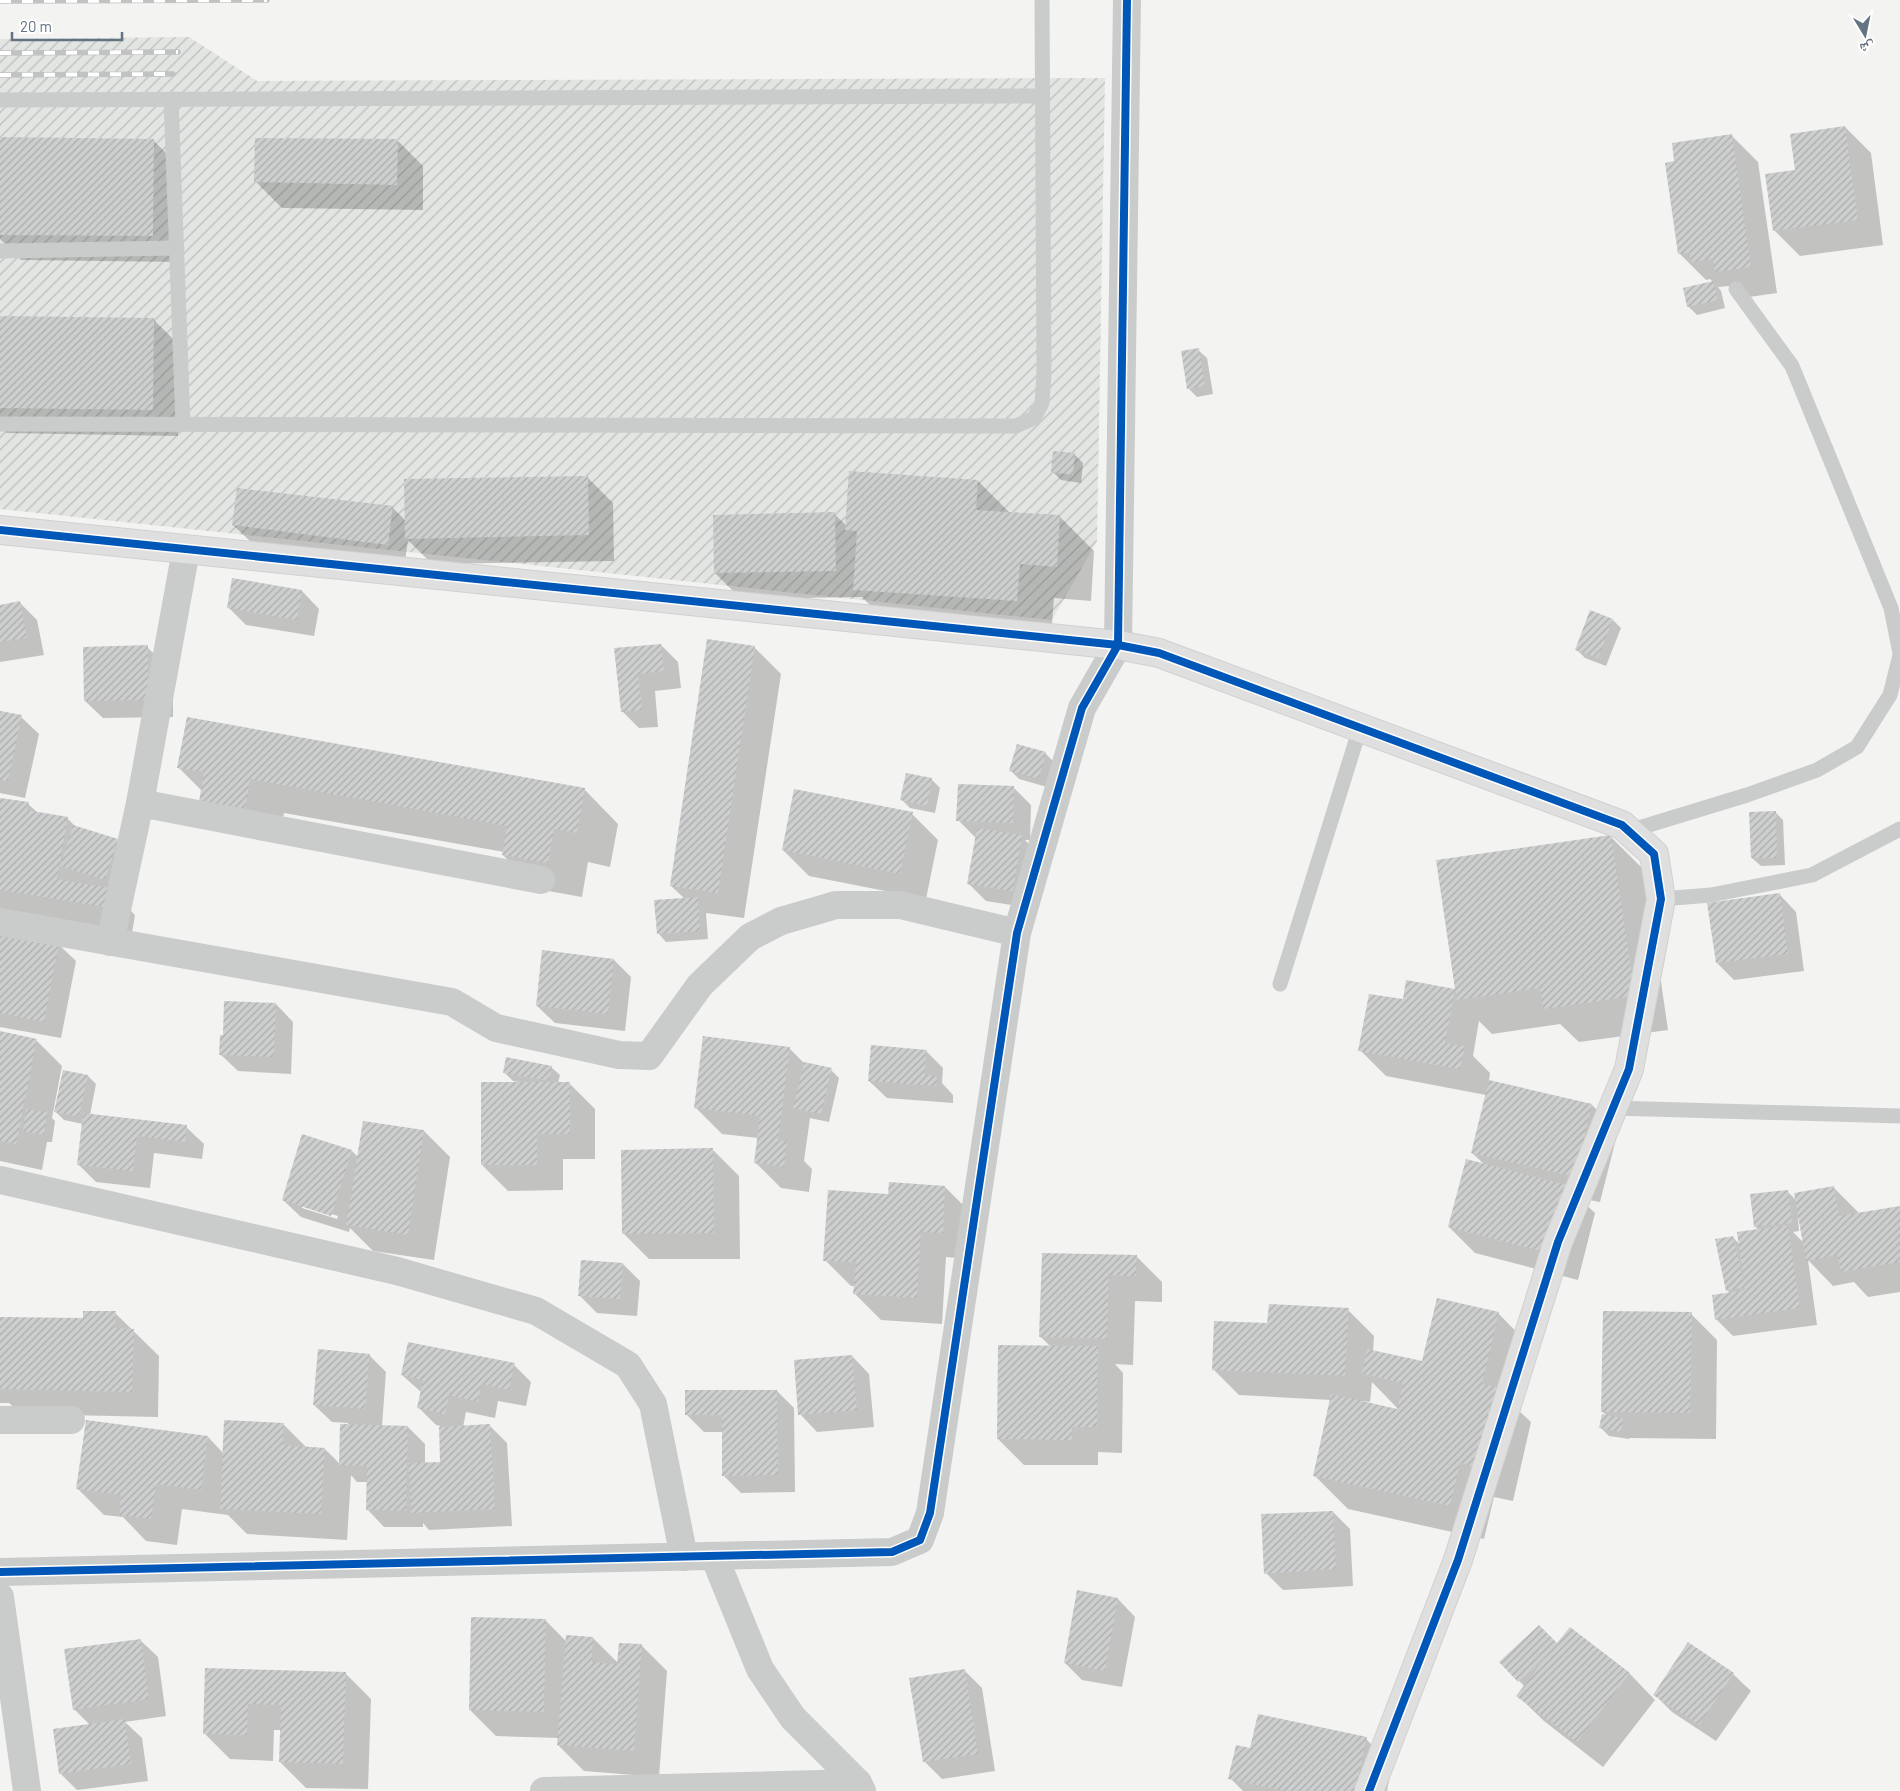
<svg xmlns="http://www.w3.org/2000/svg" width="1900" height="1791" viewBox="0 0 1900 1791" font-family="Barlow,'Noto Naskh Arabic',sans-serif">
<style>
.industrial{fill:url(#industrial-furrows)}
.shadow{fill:#0003;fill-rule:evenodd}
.building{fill:url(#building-hatch)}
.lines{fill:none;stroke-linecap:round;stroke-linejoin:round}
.secondary-casing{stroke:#d0d1d0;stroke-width:30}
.lane{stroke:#cacccc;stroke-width:15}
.street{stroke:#cacccc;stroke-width:28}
.secondary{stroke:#dfdfe0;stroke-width:28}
.rail-casing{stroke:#c1c2c2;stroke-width:5.5}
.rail{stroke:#fff;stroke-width:4;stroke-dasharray:11;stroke-linecap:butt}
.cycleway-casing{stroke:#fff;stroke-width:11}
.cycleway{stroke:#0057b8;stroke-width:8}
</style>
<defs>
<pattern id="industrial-furrows" width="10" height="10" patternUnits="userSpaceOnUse" patternTransform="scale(1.25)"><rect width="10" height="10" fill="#e3e5e3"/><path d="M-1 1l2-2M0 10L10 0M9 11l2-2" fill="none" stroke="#bcbebd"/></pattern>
<pattern id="building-hatch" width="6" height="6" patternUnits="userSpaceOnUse" patternTransform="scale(1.25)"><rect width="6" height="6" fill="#cdcece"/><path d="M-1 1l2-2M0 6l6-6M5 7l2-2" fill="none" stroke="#aaacad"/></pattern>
</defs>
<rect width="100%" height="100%" fill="#f3f3f1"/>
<!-- industrial -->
<polygon class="industrial" points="189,37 257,81 1105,78 1097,541 1052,620 0,509 0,39"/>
<!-- shadow -->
<g class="shadow">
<polygon points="1845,127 1871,153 1883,245 1800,256 1774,230 1796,171"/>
<polygon points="1732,136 1758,162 1777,293 1742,298 1730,286 1718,287 1721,291 1725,308 1697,315 1688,306 1713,282 1710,279 1706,280 1680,254"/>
<polygon points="0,138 153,140 179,166 179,262 21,260 0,239"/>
<polygon points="397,140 423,166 423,210 282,208 256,182"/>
<polygon points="0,317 153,319 179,345 178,436 7,433 0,427"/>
<polygon points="1198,350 1207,358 1213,394 1197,397 1189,389 1182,352"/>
<polygon points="1074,454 1083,463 1081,483 1061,480 1053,472"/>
<polygon points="587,477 613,503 614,561 432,564 408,540 405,561 251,542 233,525 393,508 406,521"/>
<polygon points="978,481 1010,513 1060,517 1094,551 1091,601 1054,598 1051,635 888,624 862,597 741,599 715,573 834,514 847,526"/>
<polygon points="302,591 319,609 314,636 246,625 228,607"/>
<polygon points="20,603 37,620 44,655 0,662 0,606"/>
<polygon points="1613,620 1621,628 1606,666 1585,658 1576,649"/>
<polygon points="661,645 678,662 681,688 655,691 658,727 639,728 622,711 616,649"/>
<polygon points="147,647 164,664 173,694 173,717 103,718 85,701"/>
<polygon points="755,648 781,674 744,918 706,913 708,939 666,942 658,933 685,899 671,886"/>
<polygon points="0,712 21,717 39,734 25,798 0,793"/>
<polygon points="1045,753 1054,762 1047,787 1019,779 1011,771"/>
<polygon points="178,767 584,789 618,824 610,867 588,862 582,897 537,889 503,855 504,852 284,813 279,843 234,835 200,801 202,791"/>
<polygon points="907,774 932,780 940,788 935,813 910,808 901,799"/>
<polygon points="1014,788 1031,805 1030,840 1025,840 1039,854 1030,908 986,901 968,883 976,838 958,820"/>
<polygon points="0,799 28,804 38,813 67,818 76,827 117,840 135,857 115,895 135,915 132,933 0,911"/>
<polygon points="1775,812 1783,820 1785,865 1761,866 1752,858"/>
<polygon points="912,814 938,840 926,899 809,876 783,850"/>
<polygon points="1611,837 1645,871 1668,1030 1579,1042 1560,1024 1492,1034 1479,1021 1473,1056 1490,1073 1489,1081 1592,1105 1618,1131 1600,1202 1579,1198 1595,1213 1578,1280 1475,1253 1449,1227 1485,1165 1472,1153 1486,1095 1386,1076 1360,1050 1404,1001 1407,982 1456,990"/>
<polygon points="1779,894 1796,912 1804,971 1734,980 1717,963"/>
<polygon points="0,933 58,944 76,961 61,1038 0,1027"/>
<polygon points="614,960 631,977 625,1031 555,1023 537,1006"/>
<polygon points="276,1004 293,1022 291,1074 238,1071 220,1054 224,1036"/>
<polygon points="0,1032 36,1040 62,1066 52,1118 55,1121 52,1142 47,1142 42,1170 0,1161"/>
<polygon points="789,1048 805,1064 831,1070 839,1078 829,1122 810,1118 804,1161 812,1169 809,1192 781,1188 755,1162 758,1138 722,1134 696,1108"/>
<polygon points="926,1051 943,1068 942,1083 953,1095 953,1103 887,1098 869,1081"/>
<polygon points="551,1067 560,1075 558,1083 569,1083 595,1109 595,1159 563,1159 563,1190 508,1191 482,1165 519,1082 513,1081 504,1072"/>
<polygon points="88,1076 96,1084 90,1115 186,1127 204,1144 202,1159 154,1153 150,1188 96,1182 78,1164 83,1124 64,1120 56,1112"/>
<path d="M364,1122l60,9 26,26 -16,103 -61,-9 -23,-23 -1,4 -48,-15 -18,-17 69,-49 6,6zM302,1205l36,11 -1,3 -35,-11z"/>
<polygon points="713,1150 739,1176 740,1259 649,1259 623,1233"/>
<polygon points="945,1187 971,1213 968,1259 946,1257 942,1324 881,1320 855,1294 855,1286 851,1286 825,1260 889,1195"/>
<path d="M1833,1187l27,27 40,-7v85l-32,5 -14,-15 -21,4 -25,-26 9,65 -84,11 -17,-17 14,-26 -3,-3 6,-53 6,7 20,-13 -4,-5 32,-35 10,10zM1798,1218h2l4,25 -11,-11 6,-1z"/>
<polygon points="1043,1254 1136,1256 1162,1282 1162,1302 1135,1301 1133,1365 1115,1364 1123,1373 1122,1453 1098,1452 1098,1465 1024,1465 998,1439 1050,1346 1041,1337"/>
<polygon points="623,1264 640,1281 637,1316 597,1313 579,1295"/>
<path d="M1348,1310l26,26 -1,15 50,11 75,-49 34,35 -14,62 13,12 -18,79 -19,-4 -10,42 -136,-30 -34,-34 17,-75 -92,-5 -26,-26 56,-44zM1372,1382l28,29 -37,-8v-2l7,1z"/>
<polygon points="115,1313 159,1356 158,1417 21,1414 9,1403 0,1403 0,1317 84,1320"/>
<polygon points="1691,1314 1717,1340 1716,1439 1629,1438 1629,1439 1609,1436 1600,1427 1607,1416 1603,1412"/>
<polygon points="369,1355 386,1372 382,1426 408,1427 425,1444 425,1464 442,1463 440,1426 436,1425 419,1408 422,1393 402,1375 514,1365 531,1382 526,1406 498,1401 495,1418 466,1412 463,1427 490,1426 507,1443 512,1526 429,1530 423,1523 423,1527 384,1527 367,1509 368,1482 357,1482 351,1475 347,1540 247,1534 228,1515 182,1509 177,1545 146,1541 123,1517 104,1515 78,1489 208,1437 224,1454 283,1424 307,1448 325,1449 340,1464 348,1423 332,1422 314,1405"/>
<polygon points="852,1356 869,1374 874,1427 817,1432 800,1414"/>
<polygon points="777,1391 794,1408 795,1492 741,1493 723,1475 723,1432 704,1432 686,1414"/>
<polygon points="1333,1512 1350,1529 1353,1586 1283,1590 1266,1573"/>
<polygon points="1078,1592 1118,1599 1135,1617 1122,1687 1082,1680 1065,1663"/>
<polygon points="546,1621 566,1641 593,1638 618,1663 641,1645 667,1671 659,1777 584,1771 558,1745 559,1738 496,1736 470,1710"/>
<polygon points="1570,1628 1630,1674 1655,1700 1603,1767 1544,1721 1518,1696 1525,1687 1501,1662 1557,1645"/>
<polygon points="140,1640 158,1657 166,1716 125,1722 142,1738 148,1781 77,1790 60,1773 90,1725 74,1709"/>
<polygon points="206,1670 345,1673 371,1699 368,1789 306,1788 280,1762 281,1730 274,1730 273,1761 230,1759 204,1733"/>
<polygon points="965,1671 982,1688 995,1771 942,1779 925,1762"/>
<polygon points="1733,1674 1751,1691 1716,1741 1672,1712 1655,1695"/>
<polygon points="1366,1739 1392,1765 1387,1791 1243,1791 1230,1778 1251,1750"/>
</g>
<!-- building -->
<g class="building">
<polygon points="1845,126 1858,220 1773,231 1765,174 1795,170 1790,134"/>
<polygon points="1732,134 1751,267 1715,272 1713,259 1691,262 1690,253 1678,254 1665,163 1674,161 1672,143"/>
<polygon points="0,137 154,139 153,236 0,235"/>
<polygon points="255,138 398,139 397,185 254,182"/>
<polygon points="1713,281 1718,300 1687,307 1683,288"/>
<polygon points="0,316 154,318 153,410 0,408"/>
<polygon points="1199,348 1205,386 1187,389 1181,351"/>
<polygon points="1053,451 1075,453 1073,475 1051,472"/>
<polygon points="849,471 978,480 976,510 1060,515 1057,567 1020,564 1017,601 853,590 857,531 845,530"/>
<polygon points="588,476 589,535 405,539 404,479"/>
<polygon points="237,488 393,506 388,545 232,525"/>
<polygon points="835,512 836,571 714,573 713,515"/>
<polygon points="232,578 302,590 297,620 227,608"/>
<polygon points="20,601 27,638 0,642 0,605"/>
<polygon points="1590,610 1613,619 1598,658 1575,650"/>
<polygon points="707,639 755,646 718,893 670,886"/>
<polygon points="661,644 664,671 638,674 642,710 621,712 614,648"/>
<polygon points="148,645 148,675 156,675 156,700 84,701 83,647"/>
<polygon points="0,711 22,715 8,781 0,780"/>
<polygon points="187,717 585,788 577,833 554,829 548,863 502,855 507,826 250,779 245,810 199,802 204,772 177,768"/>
<polygon points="1017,744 1046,752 1039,779 1009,771"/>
<polygon points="906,773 932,778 927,806 900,800"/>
<polygon points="958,784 1014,786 1013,823 956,821"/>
<polygon points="794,789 913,812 900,874 782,850"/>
<polygon points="0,798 29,802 27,810 68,817 57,879 110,888 106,907 0,890"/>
<polygon points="1776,811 1777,858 1751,858 1749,812"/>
<polygon points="73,825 118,839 105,880 60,866"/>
<polygon points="977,828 1022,835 1013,891 967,884"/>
<polygon points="1611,835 1635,996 1543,1009 1540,988 1457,1000 1455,989 1445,1043 1465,1046 1460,1069 1358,1051 1369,994 1403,999 1406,980 1455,989 1436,860"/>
<polygon points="1780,893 1788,954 1716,963 1707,903"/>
<polygon points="698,897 700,931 657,934 654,900"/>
<polygon points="0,932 59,942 44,1022 0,1013"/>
<polygon points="542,950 614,959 608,1014 536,1006"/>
<polygon points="224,1001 276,1003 274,1057 219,1055 220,1035 223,1035"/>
<polygon points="0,1031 37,1039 16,1144 0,1141"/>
<polygon points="703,1036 790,1047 778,1141 787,1141 784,1167 754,1163 760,1116 694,1108"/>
<polygon points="871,1045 927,1050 924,1075 937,1076 936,1086 868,1081"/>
<polygon points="506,1057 552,1066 549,1081 503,1073"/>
<polygon points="804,1062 832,1068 821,1114 793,1108"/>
<polygon points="63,1070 88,1075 79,1117 54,1112"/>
<polygon points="1489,1080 1592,1104 1575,1177 1471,1153"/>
<polygon points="481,1082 570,1082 570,1134 537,1134 537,1165 481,1165"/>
<polygon points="26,1109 47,1112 44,1135 23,1131"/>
<polygon points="83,1113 187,1125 185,1142 137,1136 133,1171 77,1165"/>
<polygon points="363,1121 424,1130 408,1235 346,1225"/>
<polygon points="302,1134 352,1150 331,1216 282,1200"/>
<polygon points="713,1148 714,1233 622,1234 621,1150"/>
<polygon points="1466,1159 1570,1186 1552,1254 1448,1227"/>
<polygon points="889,1182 945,1186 943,1233 921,1232 917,1298 853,1294 856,1262 823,1261 828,1190 888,1194"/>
<polygon points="1834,1186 1839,1216 1900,1206 1900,1262 1841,1272 1838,1255 1806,1261 1794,1193"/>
<polygon points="1788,1190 1792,1223 1754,1227 1750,1194"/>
<polygon points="1788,1225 1800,1308 1715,1320 1712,1295 1745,1290 1744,1287 1726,1291 1715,1239 1733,1236 1744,1283 1737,1232"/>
<polygon points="1042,1253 1137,1255 1136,1276 1109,1275 1107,1339 1039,1337"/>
<polygon points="581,1260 623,1263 620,1299 578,1296"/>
<polygon points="1437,1298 1499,1312 1482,1384 1497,1387 1479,1468 1460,1463 1450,1506 1313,1476 1331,1394 1397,1409 1403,1383 1362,1374 1367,1349 1422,1361"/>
<polygon points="1269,1304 1349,1308 1345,1376 1212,1370 1214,1321 1267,1323"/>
<polygon points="83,1311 116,1311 115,1328 134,1329 132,1392 0,1389 0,1317 83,1318"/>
<polygon points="1603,1311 1692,1312 1690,1413 1601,1412"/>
<polygon points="408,1342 515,1363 509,1390 481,1384 478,1402 449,1395 445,1414 417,1408 423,1380 401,1375"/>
<polygon points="998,1345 1098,1346 1097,1427 1072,1427 1072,1440 997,1439"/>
<polygon points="318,1349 370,1354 365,1409 313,1405"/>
<polygon points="852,1355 857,1410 798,1415 794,1360"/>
<polygon points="685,1390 777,1390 778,1475 722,1476 722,1415 685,1415"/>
<polygon points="1602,1414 1623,1418 1621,1432 1599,1428"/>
<polygon points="86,1420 208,1436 201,1490 156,1484 151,1519 119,1515 121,1495 76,1489"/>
<polygon points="224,1420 284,1423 283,1445 325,1448 321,1514 220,1509"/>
<polygon points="340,1424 408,1426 406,1511 366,1510 367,1466 339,1465"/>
<polygon points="490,1424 495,1509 411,1513 408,1463 440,1462 439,1427"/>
<polygon points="1333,1511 1336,1569 1264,1574 1261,1514"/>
<polygon points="1077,1590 1118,1598 1105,1671 1064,1663"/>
<polygon points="471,1617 546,1619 544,1712 469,1710"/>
<polygon points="1539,1625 1557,1643 1570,1627 1630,1673 1577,1742 1516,1696 1547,1656 1518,1682 1499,1662"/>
<polygon points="566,1635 593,1637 592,1662 617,1664 619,1643 642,1644 634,1751 557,1745"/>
<polygon points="141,1639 149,1699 73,1710 64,1649"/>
<polygon points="1688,1642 1734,1673 1699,1725 1653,1695"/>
<polygon points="205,1668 346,1672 343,1764 279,1762 281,1705 248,1704 247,1735 203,1734"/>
<polygon points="965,1669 978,1754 923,1762 909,1678"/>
<polygon points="1258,1714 1367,1737 1355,1791 1285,1791 1228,1779 1236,1745 1250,1748"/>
<polygon points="125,1719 131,1764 59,1774 53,1729"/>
</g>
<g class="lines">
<!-- secondary casing -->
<g class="secondary-casing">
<polyline id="secondary" points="0,530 1118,645 1159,653 1622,825 1654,854 1661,899 1629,1069 1558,1242 1458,1560 1369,1791"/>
</g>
<!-- lane -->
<g class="lane">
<polyline points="171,99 183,424"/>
<polyline points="0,100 1042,96"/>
<polyline points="0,251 177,248"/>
<polyline points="1736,289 1792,366 1891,608 1900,653"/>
<polyline points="0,424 1016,426 1034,418 1042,403 1044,374 1042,0"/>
<polyline points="1629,831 1747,795 1817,770 1857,747 1890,695 1900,655"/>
<polyline points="1661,899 1711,895 1812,875 1900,829"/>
<polyline points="1280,984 1360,728"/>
<polyline points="1613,1108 1900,1116"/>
</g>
<!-- street -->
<g class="street">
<polyline points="140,803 541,880"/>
<polyline points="0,922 452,1002 496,1028 619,1055 649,1056 700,985 750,937 781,921 836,905 900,905 1017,933"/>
<polyline points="110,942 140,803 186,550"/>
<polyline points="0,1180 397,1271 536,1311 628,1365 653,1404 684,1557"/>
<polyline points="0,1420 71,1420"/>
<polyline points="714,1556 760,1669 793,1718 858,1783 862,1791"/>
<polyline points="0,1572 892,1552 920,1540 930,1513 1017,933 1082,708 1118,645 1127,0"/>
<polyline points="0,1597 27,1791"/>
<polyline points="544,1791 858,1783"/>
</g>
<!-- secondary -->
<use href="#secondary" class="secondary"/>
<!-- rail casing -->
<g class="rail-casing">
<g id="rail">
<polyline points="0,1 267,0"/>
<polyline points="0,53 178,52"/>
<polyline points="0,75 173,74"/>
</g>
</g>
<!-- rail -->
<use href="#rail" class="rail"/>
<!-- cycleway casing -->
<g class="cycleway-casing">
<g id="cycleway">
<polyline points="0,530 1118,645 1159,653 1622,825 1654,854 1661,899 1629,1069 1558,1242 1458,1560 1369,1791"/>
<polyline points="0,1572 892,1552 920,1540 930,1513 1017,933 1082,708 1118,645 1127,0"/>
</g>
</g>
<!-- cycleway -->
<use href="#cycleway" class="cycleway"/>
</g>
<!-- north arrow -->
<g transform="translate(1865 35) rotate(170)" stroke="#ffffff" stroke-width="4" paint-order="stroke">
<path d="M0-4L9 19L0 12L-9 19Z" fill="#637381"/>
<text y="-8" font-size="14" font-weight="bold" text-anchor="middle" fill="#637381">ش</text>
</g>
<!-- scale -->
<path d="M12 32v8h110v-8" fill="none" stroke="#637381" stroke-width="2.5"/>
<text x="20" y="32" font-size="15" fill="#637381" stroke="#ffffff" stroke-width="4" paint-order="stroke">20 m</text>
</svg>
